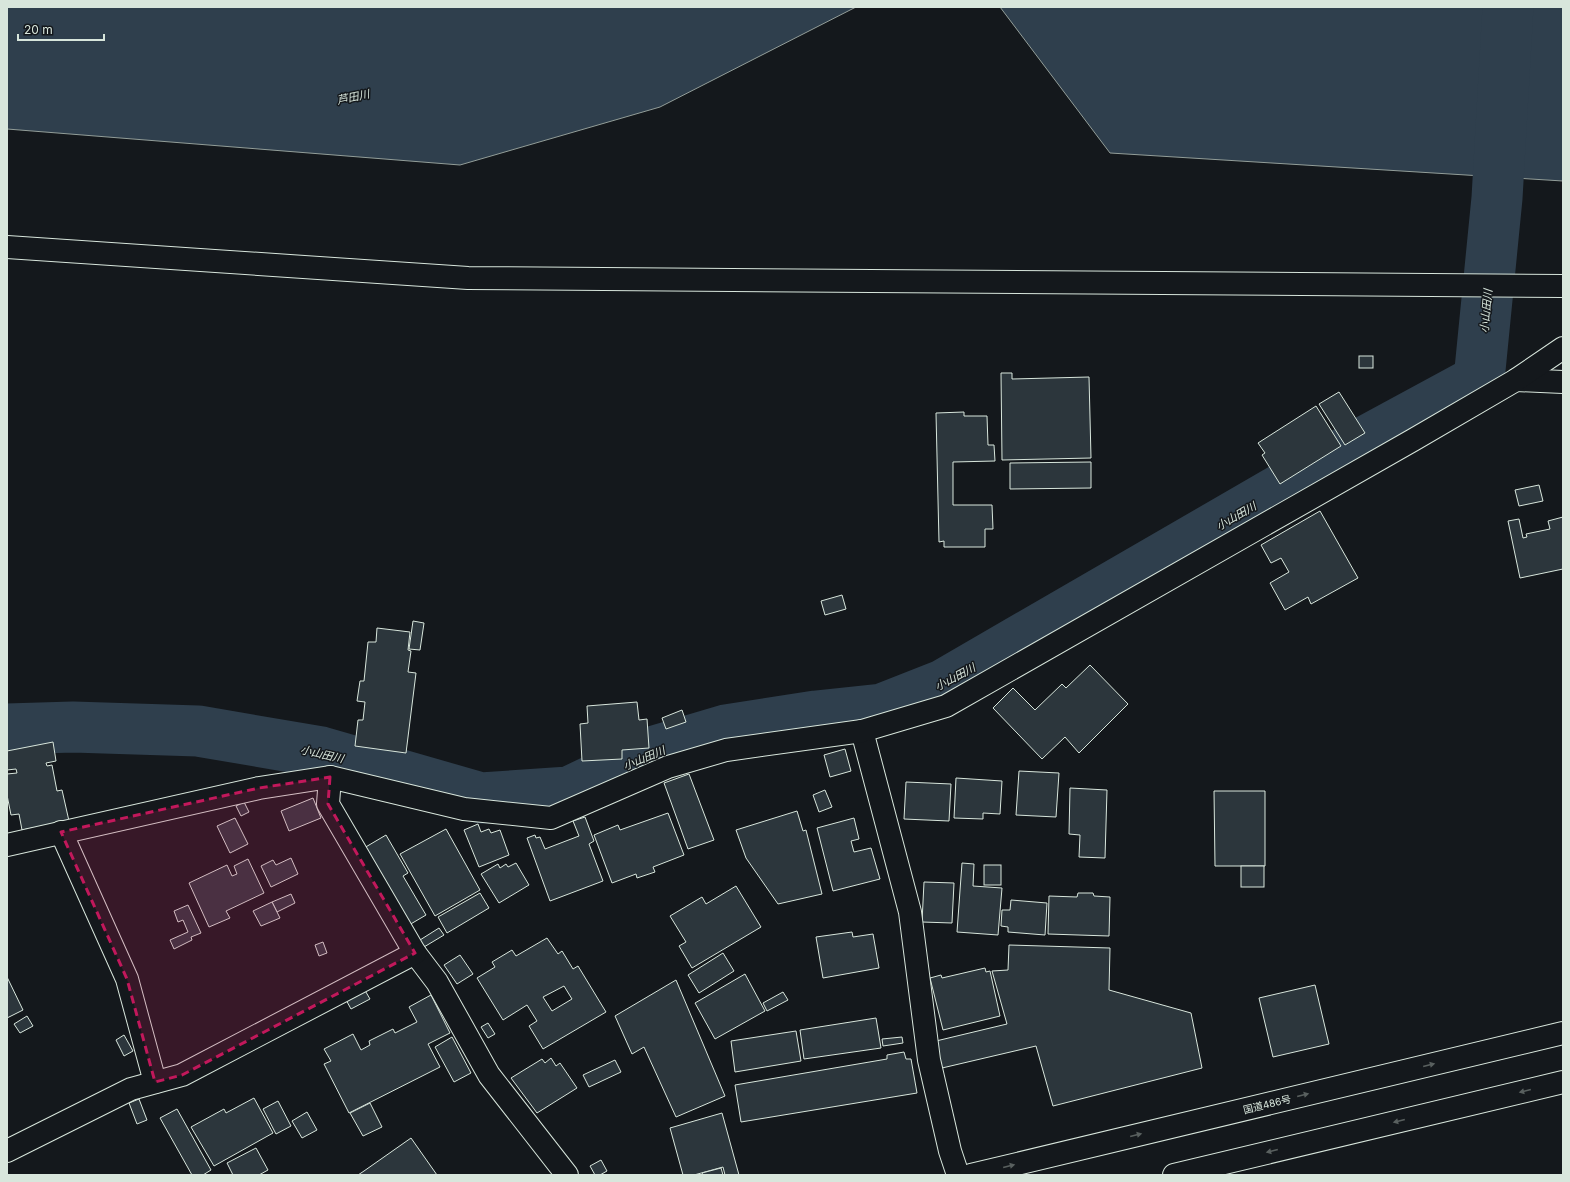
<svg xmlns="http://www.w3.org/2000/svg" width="1570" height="1182" viewBox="0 0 1570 1182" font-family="Inter,'Noto Sans JP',sans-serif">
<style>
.water{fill:#2f3f4d;stroke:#939e99}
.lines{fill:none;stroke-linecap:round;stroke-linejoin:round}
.river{stroke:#2f3f4d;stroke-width:51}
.building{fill:#2c363c;stroke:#d8e6dc;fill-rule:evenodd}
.street-casing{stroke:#d8e6dc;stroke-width:24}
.secondary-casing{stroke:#d8e6dc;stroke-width:24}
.highway-casing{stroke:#d8e6dc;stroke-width:24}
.street{stroke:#14181c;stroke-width:22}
.secondary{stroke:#14181c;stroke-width:22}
.highway{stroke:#14181c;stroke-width:22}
.oneway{fill:#59605f}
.marked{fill:#c2185b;fill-opacity:0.2;stroke:#c2185b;stroke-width:3;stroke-dasharray:8 5;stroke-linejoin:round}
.labels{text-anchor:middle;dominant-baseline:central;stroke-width:3;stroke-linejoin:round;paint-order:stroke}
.street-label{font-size:10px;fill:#d8e6dc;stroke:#14181c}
.water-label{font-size:11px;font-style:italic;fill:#d8e6dc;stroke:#14181c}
</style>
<rect width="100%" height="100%" fill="#14181c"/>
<!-- water -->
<g class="water">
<polygon points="7,7 856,7 660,107 460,165 7,129"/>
<polygon points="1000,7 1563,7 1563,181 1110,153"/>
</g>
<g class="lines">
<!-- river -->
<polyline class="river" points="7,729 73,727 198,731 321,752 481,798 569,792 655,751 726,730 816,716 882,709 943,685 1335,458 1479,380 1497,198 1508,7"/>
</g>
<!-- building -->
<g class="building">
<rect x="1359" y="356" width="14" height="12"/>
<polygon points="1001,373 1012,373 1012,379 1089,377 1091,458 1002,460"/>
<polygon points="1339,392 1365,433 1345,445 1319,404"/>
<polygon points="1316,406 1341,446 1280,484 1262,455 1265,453 1258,443"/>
<polygon points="964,412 964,416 987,416 988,445 994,445 995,461 953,462 953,505 992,505 993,529 985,529 985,547 944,547 944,541 939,542 936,413"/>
<polygon points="1091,462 1091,488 1010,489 1010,463"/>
<polygon points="1539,485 1543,501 1519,506 1515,490"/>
<polygon points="1320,511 1358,578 1311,604 1308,597 1285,610 1270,583 1289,572 1281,558 1271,563 1261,545"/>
<polygon points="1563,517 1563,569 1520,578 1508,521 1519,519 1523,538 1527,537 1526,534 1550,529 1548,521"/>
<polygon points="842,595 846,609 825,615 821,601"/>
<polygon points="413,621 424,623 420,650 409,649"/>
<polygon points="377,628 410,632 408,650 411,651 408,672 416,673 406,753 355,746 358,720 363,720 365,702 357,701 360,681 364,681 368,642 376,642"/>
<polygon points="1090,665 1128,704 1079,753 1065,737 1042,759 993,708 1013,688 1035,710 1062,684 1066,688"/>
<polygon points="637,702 639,720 647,719 649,748 622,750 622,759 582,761 580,724 588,723 587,706"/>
<polygon points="682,710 686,722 666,729 662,718"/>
<polygon points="53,742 56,761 46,763 47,766 52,765 57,791 62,790 69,821 22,830 19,814 11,815 7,795 7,774 17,773 16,769 7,770 7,751"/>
<polygon points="845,749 851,771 830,777 824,755"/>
<polygon points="1019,771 1059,773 1056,817 1016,815"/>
<polygon points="689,774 714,840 688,849 664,783"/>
<polygon points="956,778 1002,781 1000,814 983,813 983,819 954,818"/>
<polygon points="906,782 951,784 949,821 904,819"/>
<polygon points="1070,788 1107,790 1105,858 1079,857 1080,835 1069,834"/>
<polygon points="825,790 832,807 819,812 813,795"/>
<polygon points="1214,791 1265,791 1265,866 1215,866"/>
<polygon points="313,798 321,818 289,831 281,811"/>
<polygon points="244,802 249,812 241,816 236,806"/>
<polygon points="797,811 803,831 806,830 822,894 778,904 746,858 736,830"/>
<polygon points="668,813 684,855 653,867 655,872 637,878 636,874 612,883 594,835 618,825 620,830"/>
<polygon points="585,817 594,841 589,844 603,881 550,901 527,838 535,835 536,838 540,837 545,849 579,836 573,821"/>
<polygon points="235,818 248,844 230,853 217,826"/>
<polygon points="854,818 859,839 851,841 854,852 871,848 880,879 833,891 817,828"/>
<polygon points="478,824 481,832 489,829 491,833 500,830 509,855 479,867 464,830"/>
<polygon points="446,829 480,890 435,916 400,854"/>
<polygon points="386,835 408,873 403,876 426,915 409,925 364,848"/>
<polygon points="291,858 298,874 271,887 261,866 273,860 276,865"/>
<polygon points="248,859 264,893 226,911 230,918 209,927 189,883 227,865 232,876 237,874 234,866"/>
<polygon points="516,863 529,885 499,903 481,874 498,864 500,868 506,864 508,867"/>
<polygon points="962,863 974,864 973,886 1002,888 998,935 957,932"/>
<rect x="984" y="865" width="17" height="20"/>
<rect x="1241" y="866" width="23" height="21"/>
<polygon points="924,882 954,883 952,923 922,922"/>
<polygon points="736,886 761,927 692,968 679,946 686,942 670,916 702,897 706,904"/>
<polygon points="480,893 489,908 447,933 438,917"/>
<polygon points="1078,893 1093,893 1094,896 1110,897 1109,936 1048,934 1049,896 1077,897"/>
<polygon points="291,894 295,903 277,912 272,902"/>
<polygon points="1011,900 1047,903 1045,935 1008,932 1008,927 1001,926 1002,910 1010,910"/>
<polygon points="272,902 280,918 261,926 253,911"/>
<polygon points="188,905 201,933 191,937 192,940 174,949 170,940 188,932 183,920 178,922 174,911"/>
<polygon points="439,928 444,935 424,947 420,940"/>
<polygon points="852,932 853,937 873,934 879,968 823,978 816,937"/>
<path d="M547,938l11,16 4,-3 11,18 5,-3 28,46 -63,37 -14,-23 8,-5 -10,-16 -24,15 -26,-42 18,-11 -3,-5 20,-12 4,6zM564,986l8,13 -20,12 -9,-14z"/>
<polygon points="323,942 327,953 319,956 315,945"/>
<polygon points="1009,945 1110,948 1109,990 1191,1013 1202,1068 1053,1106 1036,1046 942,1068 936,1041 1007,1024 992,971 1008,970"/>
<polygon points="723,953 734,971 699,993 688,975"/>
<polygon points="460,955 473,974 457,984 444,965"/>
<polygon points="985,968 986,972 990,971 1000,1016 943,1030 930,978 941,975 942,978"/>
<polygon points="745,974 765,1011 715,1039 695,1003"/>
<polygon points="7,977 23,1010 7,1018"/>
<polygon points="676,980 725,1096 676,1117 644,1047 632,1054 615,1016"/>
<polygon points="1315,985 1329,1044 1273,1057 1259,998"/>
<polygon points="363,987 370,999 351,1009 345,998"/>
<polygon points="783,992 788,1000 767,1011 763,1003"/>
<polygon points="431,995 450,1033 428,1044 440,1067 349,1113 324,1064 331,1061 324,1049 353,1034 361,1050 370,1045 369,1041 393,1029 395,1033 417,1022 409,1007"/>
<polygon points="27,1016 33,1026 20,1033 14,1024"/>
<polygon points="876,1018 881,1048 804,1059 800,1030"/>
<polygon points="488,1023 495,1034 488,1038 481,1027"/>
<polygon points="796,1031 801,1061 735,1072 731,1041"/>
<polygon points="124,1035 133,1051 124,1056 116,1040"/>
<polygon points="452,1037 471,1073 454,1082 435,1047"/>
<polygon points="902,1037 903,1043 883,1046 882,1039"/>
<polygon points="904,1052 906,1059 911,1059 917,1093 741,1122 735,1085 887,1059 887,1055"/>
<polygon points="551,1058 556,1066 560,1063 577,1088 537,1113 511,1078 542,1059 545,1063"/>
<polygon points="615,1060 621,1072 589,1087 583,1075"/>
<polygon points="254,1098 273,1133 214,1166 191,1127 224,1109 226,1113"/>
<polygon points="139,1099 147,1120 137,1124 129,1103"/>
<polygon points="278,1101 291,1126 276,1134 263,1109"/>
<polygon points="370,1103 382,1127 363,1136 350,1113"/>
<polygon points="177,1109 211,1170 203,1175 192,1175 160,1118"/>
<polygon points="307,1112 317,1130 302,1138 292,1121"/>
<polygon points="722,1113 739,1175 725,1175 723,1167 694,1175 683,1175 670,1128"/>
<polygon points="411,1138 437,1175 358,1175 364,1171"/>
<polygon points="256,1148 268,1170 259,1175 233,1175 227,1163"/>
<polygon points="601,1160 607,1171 600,1175 595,1175 590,1166"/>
<polygon points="721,1168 723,1175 703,1175 702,1173"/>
</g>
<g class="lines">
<!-- street casing -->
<g class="street-casing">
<g id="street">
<polyline points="1516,380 1563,382"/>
<polyline points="862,731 910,912 929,1060 950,1151 958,1175"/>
<polyline points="330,777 328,804 415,953 437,982 489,1075 567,1175"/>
<polyline points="61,832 127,979 155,1082"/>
<polyline points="7,845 259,788 330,777 464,809 551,818 668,767 726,750 862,731 946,706 1413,440 1516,380 1563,348"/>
<polyline points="7,1151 131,1089 182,1075 415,953"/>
</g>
</g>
<!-- secondary casing -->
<g class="secondary-casing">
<polyline id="secondary" points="7,247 468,278 1563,286"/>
</g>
<!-- highway casing -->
<g class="highway-casing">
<g id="highway">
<polyline points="971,1175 1563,1033"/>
<polyline points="1174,1175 1563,1082"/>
</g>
</g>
<!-- street -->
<use href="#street" class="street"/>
<!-- secondary -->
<use href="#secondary" class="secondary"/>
<!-- highway -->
<use href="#highway" class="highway"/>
</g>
<!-- one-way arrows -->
<defs><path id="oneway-solid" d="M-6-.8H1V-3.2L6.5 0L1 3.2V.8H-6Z"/></defs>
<g class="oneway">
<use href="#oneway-solid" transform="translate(1429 1065) rotate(-14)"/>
<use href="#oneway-solid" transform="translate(1525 1091) rotate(166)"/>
<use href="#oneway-solid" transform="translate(1303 1095) rotate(-14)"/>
<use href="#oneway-solid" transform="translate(1399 1121) rotate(166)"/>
<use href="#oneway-solid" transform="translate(1136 1135) rotate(-14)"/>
<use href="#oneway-solid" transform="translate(1272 1151) rotate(166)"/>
<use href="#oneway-solid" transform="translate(1009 1166) rotate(-14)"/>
</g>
<!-- marked area -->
<path class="marked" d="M330,777l-2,27 87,149 -233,122 -27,7 -28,-103 -66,-147 198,-44z"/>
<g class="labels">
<!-- street labels -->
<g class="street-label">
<text transform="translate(1267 1104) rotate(-14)">国道486号</text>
</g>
<!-- water labels -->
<g class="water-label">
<text transform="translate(353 97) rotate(-12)">芦田川</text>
<text transform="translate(1486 311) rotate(-85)">小山田川</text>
<text transform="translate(1236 516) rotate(-30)">小山田川</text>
<text transform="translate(955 677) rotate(-28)">小山田川</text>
<text transform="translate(322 754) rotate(13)">小山田川</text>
<text transform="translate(644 758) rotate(-23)">小山田川</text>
</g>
</g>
<!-- border -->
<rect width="1570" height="1182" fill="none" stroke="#d8e6dc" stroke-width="16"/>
<!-- scale -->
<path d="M18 34v6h86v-6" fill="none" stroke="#d8e6dc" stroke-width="2"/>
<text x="24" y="34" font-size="12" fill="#d8e6dc" stroke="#14181c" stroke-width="3" paint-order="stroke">20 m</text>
</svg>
